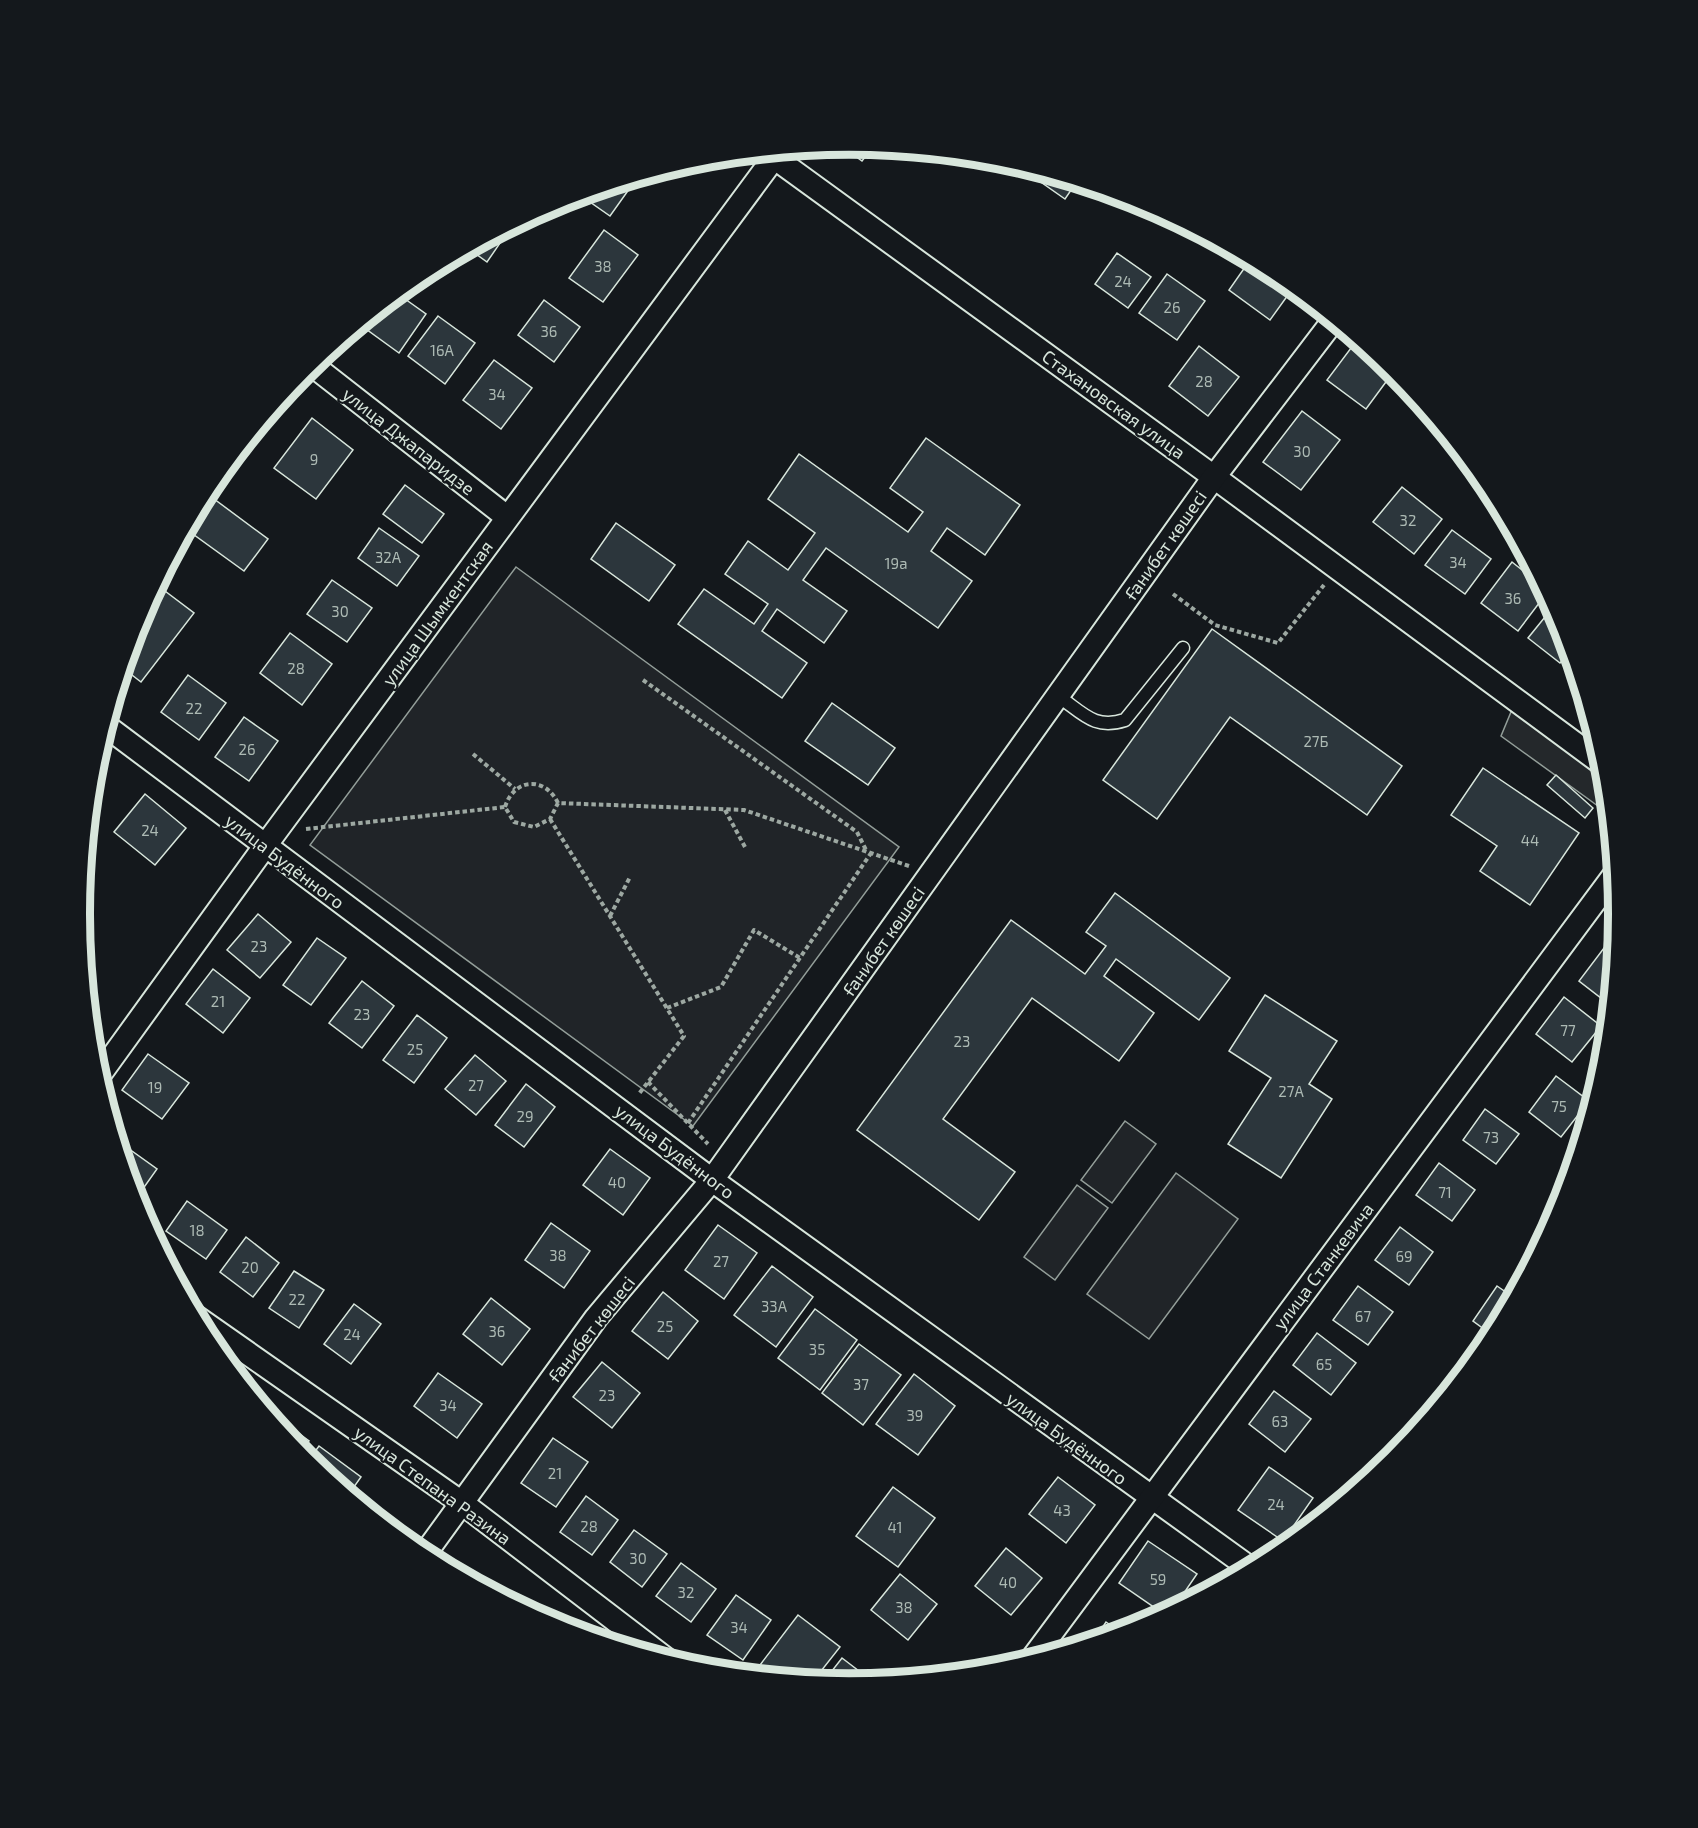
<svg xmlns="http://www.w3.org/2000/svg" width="1698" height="1828" viewBox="0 0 1698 1828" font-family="'Exo 2',sans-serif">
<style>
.green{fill:#202428;stroke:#939e99;stroke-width:1.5}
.parking{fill:#24282b;stroke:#939e99;stroke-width:1.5}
.building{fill:#2c363c;stroke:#d8e6dc;stroke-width:1.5}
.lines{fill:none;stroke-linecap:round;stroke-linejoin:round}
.service-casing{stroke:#d8e6dc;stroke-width:15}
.minor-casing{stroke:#d8e6dc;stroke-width:26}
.path{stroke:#9da8a2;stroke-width:4;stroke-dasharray:4.5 3;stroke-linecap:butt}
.service{stroke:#14181c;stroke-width:12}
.minor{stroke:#14181c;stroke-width:22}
.labels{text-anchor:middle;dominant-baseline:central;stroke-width:4.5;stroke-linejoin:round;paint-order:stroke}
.number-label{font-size:15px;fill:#adbab4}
.street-label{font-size:18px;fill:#d8e6dc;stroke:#14181c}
.rim{fill:none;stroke:#d8e6dc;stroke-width:8}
</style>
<rect width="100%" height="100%" fill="#14181c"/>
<!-- green -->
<g class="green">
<polygon points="516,567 899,847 693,1126 310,845"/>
<polygon points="1125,1121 1156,1144 1112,1203 1081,1180"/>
<polygon points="1176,1173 1238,1219 1149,1339 1087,1294"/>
<polygon points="1077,1185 1108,1208 1055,1280 1024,1257"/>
</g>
<!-- parking -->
<polygon class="parking" points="1516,700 1604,765 1609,814 1501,736"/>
<!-- building -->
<g class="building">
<polygon points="840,145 849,145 873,147 862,161"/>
<polygon points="1031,169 1076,183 1065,199 1028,173"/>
<polygon points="637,178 610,216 580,195"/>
<polygon points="511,227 487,262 469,249"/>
<polygon points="604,230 638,255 603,302 569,278"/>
<polygon points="1117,253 1151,277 1128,308 1095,284"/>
<polygon points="1250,260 1277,274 1293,288 1270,320 1229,290"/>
<polygon points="1167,274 1205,301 1177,340 1139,313"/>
<polygon points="398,294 426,314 399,353 366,329 380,308"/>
<polygon points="544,300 580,327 554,362 518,335"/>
<polygon points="438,316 475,343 445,384 408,356"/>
<polygon points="1357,340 1394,371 1366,409 1327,380"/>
<polygon points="1199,346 1239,377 1208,416 1169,386"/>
<polygon points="494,360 532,388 501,429 463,400"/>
<polygon points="287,391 292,395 254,444 248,439"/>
<polygon points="1302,411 1340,440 1301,490 1263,462"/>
<polygon points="312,418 353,450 316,499 274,468"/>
<polygon points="926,438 1020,505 985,555 947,528 931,551 972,581 938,628 826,548 803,580 847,611 824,643 777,609 762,631 807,663 782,698 678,624 704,589 754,624 768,604 725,574 748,541 788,570 815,533 768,499 799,454 908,532 923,512 890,488"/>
<polygon points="405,485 444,514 422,543 383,514"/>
<polygon points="1402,487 1442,519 1414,554 1373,522"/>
<polygon points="206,493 268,539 244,571 186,529"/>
<polygon points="616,523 675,565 649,601 591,559"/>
<polygon points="379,528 419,556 397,586 358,558"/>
<polygon points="1452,530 1491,559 1465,594 1425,565"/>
<polygon points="1512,562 1541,585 1546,594 1518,631 1481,603"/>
<polygon points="332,580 372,608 347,642 307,614"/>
<polygon points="157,585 194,613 141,682 123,668 138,619"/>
<polygon points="1553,607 1560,620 1570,652 1560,663 1528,638"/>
<polygon points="1212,629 1402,766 1367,815 1230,717 1157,819 1103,780"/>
<polygon points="290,633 332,664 302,705 260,673"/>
<polygon points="188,675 226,703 199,740 161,712"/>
<polygon points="832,703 895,748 868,785 805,741"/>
<polygon points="244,717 278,741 249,781 215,757"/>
<polygon points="95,761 105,769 92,788 94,764"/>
<polygon points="1483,768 1579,833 1530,905 1480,871 1497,846 1451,815"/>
<polygon points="1556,775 1593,808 1585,818 1547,785"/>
<polygon points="145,794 186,828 155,865 114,832"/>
<polygon points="1115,893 1230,978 1199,1020 1116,959 1104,976 1154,1013 1119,1061 1032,998 943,1119 1015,1172 979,1220 857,1130 1011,920 1085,974 1106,946 1086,932"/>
<polygon points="258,914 291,942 260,978 227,950"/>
<polygon points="317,938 346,958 311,1005 283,985"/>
<polygon points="1604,948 1614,955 1610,1005 1579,981"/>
<polygon points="213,969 250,998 223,1033 186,1004"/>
<polygon points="362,981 394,1006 362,1048 329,1023"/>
<polygon points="1265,995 1337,1041 1309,1084 1332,1099 1281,1178 1228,1144 1271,1078 1229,1051"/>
<polygon points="1564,997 1601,1026 1572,1062 1536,1034"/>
<polygon points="417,1015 447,1038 414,1083 383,1060"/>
<polygon points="148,1054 189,1083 162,1119 122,1090"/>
<polygon points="475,1055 506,1081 476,1115 445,1089"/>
<polygon points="1556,1076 1589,1101 1561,1137 1529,1112"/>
<polygon points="526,1084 555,1107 524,1147 495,1125"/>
<polygon points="1485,1109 1519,1134 1496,1164 1463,1140"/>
<polygon points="118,1141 157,1169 135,1200"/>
<polygon points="610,1149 650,1178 623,1215 583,1185"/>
<polygon points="1439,1163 1475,1190 1452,1221 1416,1195"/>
<polygon points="1565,1191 1560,1209 1557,1214 1551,1210"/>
<polygon points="187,1201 227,1230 206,1259 166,1231"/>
<polygon points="551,1223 590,1251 564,1288 525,1260"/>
<polygon points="718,1225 757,1253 724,1299 685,1270"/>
<polygon points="1400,1227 1433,1252 1409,1285 1375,1260"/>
<polygon points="246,1237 279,1263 253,1297 220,1272"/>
<polygon points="772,1266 813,1297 776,1347 734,1315"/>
<polygon points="294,1271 324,1290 299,1328 269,1308"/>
<polygon points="1358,1286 1393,1312 1368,1345 1333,1320"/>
<polygon points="1497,1286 1513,1297 1492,1335 1473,1321"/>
<polygon points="663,1292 698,1321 668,1359 632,1331"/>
<polygon points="491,1298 530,1329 502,1365 463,1334"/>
<polygon points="354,1304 381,1324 351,1364 324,1344"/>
<polygon points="815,1309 857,1340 820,1390 778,1358"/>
<polygon points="1317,1333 1356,1363 1331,1395 1293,1365"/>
<polygon points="859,1344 901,1375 863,1425 822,1393"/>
<polygon points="602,1362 640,1393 612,1428 573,1397"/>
<polygon points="438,1373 482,1404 457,1438 414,1406"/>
<polygon points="914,1374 955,1406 918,1455 876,1424"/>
<polygon points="1274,1391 1311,1419 1285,1452 1249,1424"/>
<polygon points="267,1410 309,1441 300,1452 266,1411"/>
<polygon points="553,1438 588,1462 556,1507 521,1483"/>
<polygon points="319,1446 361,1477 349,1494 308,1461"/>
<polygon points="1269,1467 1313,1498 1283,1541 1238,1510"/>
<polygon points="1058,1477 1095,1505 1066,1543 1029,1514"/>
<polygon points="893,1487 935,1518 898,1567 856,1536"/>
<polygon points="586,1496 618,1520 592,1555 560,1532"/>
<polygon points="634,1530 667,1554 642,1587 610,1562"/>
<polygon points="1148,1541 1197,1574 1173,1609 1164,1614 1119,1583"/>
<polygon points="1006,1548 1042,1578 1011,1615 975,1586"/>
<polygon points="681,1563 716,1589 691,1622 656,1596"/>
<polygon points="900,1574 937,1604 908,1640 871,1610"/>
<polygon points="488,1585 506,1599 486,1588"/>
<polygon points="736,1595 771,1620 743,1660 707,1635"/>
<polygon points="798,1615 840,1647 814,1680 776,1676 760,1665"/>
<polygon points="1106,1622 1121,1632 1094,1640"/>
<polygon points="842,1658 872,1681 849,1683 824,1681"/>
</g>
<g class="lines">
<!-- service casing -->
<g class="service-casing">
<path id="service" d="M1058,696c25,17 36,34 67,24l58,-72"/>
</g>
<!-- minor casing -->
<g class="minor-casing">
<g id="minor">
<polyline points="768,153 1214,477 1604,765"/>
<polyline points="311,364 507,517"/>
<polyline points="106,726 712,1180 1250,1568"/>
<polyline points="98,1077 265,846 779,151"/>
<polyline points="196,1317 462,1503 666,1659"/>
<polyline points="424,1555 596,1318 712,1180 1214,477 1333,321"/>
<polyline points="1032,1659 1615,874"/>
</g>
</g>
<!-- path -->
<g class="path">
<polyline points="1173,594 1215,625 1278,643 1324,585"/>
<polyline points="643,680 857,832 867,852"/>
<polyline points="473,754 515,789"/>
<path d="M505,807c9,-29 40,-31 53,-4"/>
<polyline points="725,810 745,847"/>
<polyline points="550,819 684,1036 638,1095"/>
<polyline points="306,829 505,807 514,822 534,827 550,819 558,803 744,810 909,866"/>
<polyline points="610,916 630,877"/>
<polyline points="667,1008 721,987 754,930 800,958"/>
<polyline points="648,1082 708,1144"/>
<polyline points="688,1123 871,853"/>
</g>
<!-- service -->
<use href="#service" class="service"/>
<!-- minor -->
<use href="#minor" class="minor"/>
</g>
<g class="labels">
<!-- number labels -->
<g class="number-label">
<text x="603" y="266">38</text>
<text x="1123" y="281">24</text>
<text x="1172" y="307">26</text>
<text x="549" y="331">36</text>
<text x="442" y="350">16А</text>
<text x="1204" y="381">28</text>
<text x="497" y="394">34</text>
<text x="1302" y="451">30</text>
<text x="314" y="459">9</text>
<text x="1408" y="520">32</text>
<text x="388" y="557">32А</text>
<text x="1458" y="562">34</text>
<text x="896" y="563">19а</text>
<text x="1513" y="598">36</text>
<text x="340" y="611">30</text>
<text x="296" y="668">28</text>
<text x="194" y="708">22</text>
<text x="1316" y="741">27Б</text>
<text x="247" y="749">26</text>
<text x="150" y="830">24</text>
<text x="1530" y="840">44</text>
<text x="259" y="946">23</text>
<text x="218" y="1001">21</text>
<text x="362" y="1014">23</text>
<text x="1568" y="1030">77</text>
<text x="962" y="1041">23</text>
<text x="415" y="1049">25</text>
<text x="476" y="1085">27</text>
<text x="155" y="1087">19</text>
<text x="1291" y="1091">27А</text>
<text x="1559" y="1106">75</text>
<text x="525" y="1116">29</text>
<text x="1491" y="1137">73</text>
<text x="617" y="1182">40</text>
<text x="1445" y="1192">71</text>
<text x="197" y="1230">18</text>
<text x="558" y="1255">38</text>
<text x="1404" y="1256">69</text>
<text x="721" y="1261">27</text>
<text x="250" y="1267">20</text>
<text x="297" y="1299">22</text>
<text x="774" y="1306">33А</text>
<text x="1363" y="1316">67</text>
<text x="665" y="1326">25</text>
<text x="497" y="1331">36</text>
<text x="352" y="1334">24</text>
<text x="817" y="1349">35</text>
<text x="1324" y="1364">65</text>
<text x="861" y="1384">37</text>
<text x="607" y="1395">23</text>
<text x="448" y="1405">34</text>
<text x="915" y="1415">39</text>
<text x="1280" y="1421">63</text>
<text x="555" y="1473">21</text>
<text x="1276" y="1504">24</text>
<text x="1062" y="1510">43</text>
<text x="589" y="1526">28</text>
<text x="895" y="1527">41</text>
<text x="638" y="1558">30</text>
<text x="1158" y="1579">59</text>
<text x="1008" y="1582">40</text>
<text x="686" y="1592">32</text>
<text x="904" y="1607">38</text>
<text x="739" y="1627">34</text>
</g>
<!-- street labels -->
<g class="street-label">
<text transform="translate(1114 404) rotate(36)">Стахановская улица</text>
<text transform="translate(409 441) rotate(38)">улица Джапаридзе</text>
<text transform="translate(1165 545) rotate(-55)">Ғанибет көшесі</text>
<text transform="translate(437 613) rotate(-54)">улица Шымкентская</text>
<text transform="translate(285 861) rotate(37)">улица Будённого</text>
<text transform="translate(883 941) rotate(-55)">Ғанибет көшесі</text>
<text transform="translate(675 1151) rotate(37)">улица Будённого</text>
<text transform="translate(1323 1266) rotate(-53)">улица Станкевича</text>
<text transform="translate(591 1329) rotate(-52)">Ғанибет көшесі</text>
<text transform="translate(1067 1438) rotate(36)">улица Будённого</text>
<text transform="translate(433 1485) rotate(36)">улица Степана Разина</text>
</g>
</g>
<!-- crop -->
<path d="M0 0H1698V1828H0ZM90 914a759 759 0 1 1 1518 0a759 759 0 1 1-1518 0Z" fill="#14181c" fill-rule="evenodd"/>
<path class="rim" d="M90 914a759 759 0 1 1 1518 0a759 759 0 1 1-1518 0Z"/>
</svg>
